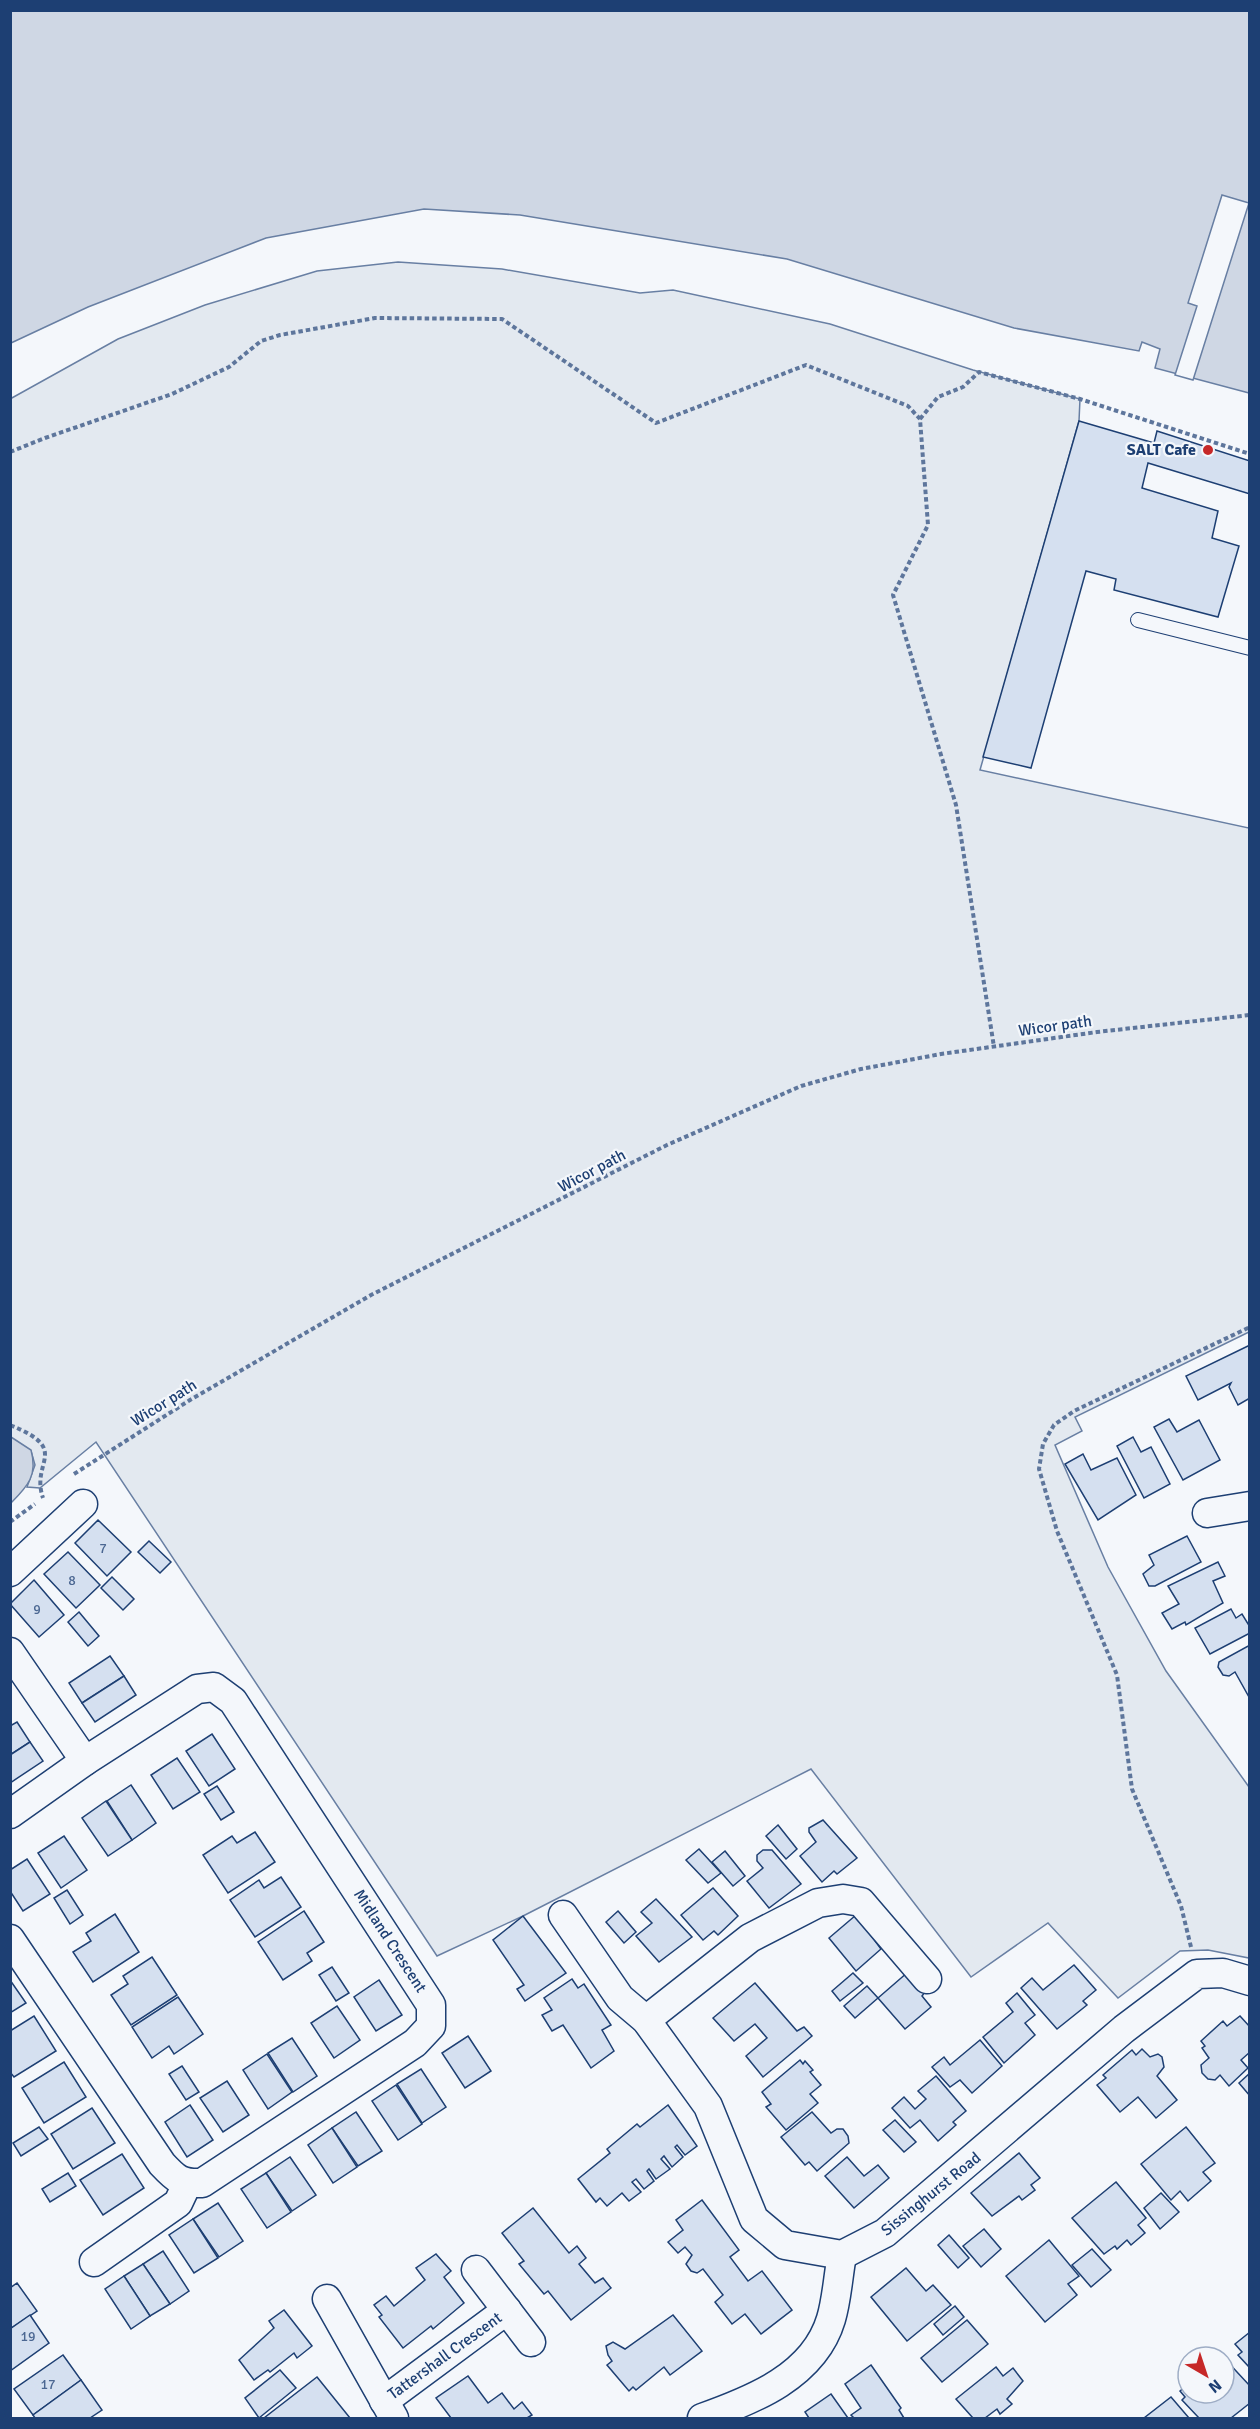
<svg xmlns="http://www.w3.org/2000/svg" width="1260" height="2429" viewBox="0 0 1260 2429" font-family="Signika,sans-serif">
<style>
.green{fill:#e3e9f0;stroke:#687fa3;stroke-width:1.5}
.water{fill:#cfd7e4;stroke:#687fa3;stroke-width:1.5}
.pier{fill:#f4f7fb;stroke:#687fa3;stroke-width:1.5}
.building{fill:#d5e0f0;stroke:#1d3f73;stroke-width:1.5}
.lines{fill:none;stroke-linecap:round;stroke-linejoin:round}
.lane-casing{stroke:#1d3f73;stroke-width:16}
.street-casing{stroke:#1d3f73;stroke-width:31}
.path{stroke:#5e769c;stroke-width:4;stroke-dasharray:4.5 3;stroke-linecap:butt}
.lane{stroke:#f4f7fb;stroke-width:14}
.street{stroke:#f4f7fb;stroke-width:28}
.poi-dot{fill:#c62828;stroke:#f4f7fb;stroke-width:2}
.labels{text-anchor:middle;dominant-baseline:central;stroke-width:4.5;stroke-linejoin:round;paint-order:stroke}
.number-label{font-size:14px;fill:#4b6792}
.poi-label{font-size:16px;font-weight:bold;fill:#1d3f73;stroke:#f4f7fb;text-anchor:end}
.street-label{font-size:16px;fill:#1d3f73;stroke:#f4f7fb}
</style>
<rect width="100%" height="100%" fill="#f4f7fb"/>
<!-- green -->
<polygon class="green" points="398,262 502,269 640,293 673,290 830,324 973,370 1080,399 1079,421 980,770 1249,828 1249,1332 1075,1417 1082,1431 1055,1445 1108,1567 1166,1671 1249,1787 1249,1958 1208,1950 1180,1951 1118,1998 1048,1923 971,1977 811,1769 523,1916 437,1956 96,1442 40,1488 27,1487 35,1465 31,1451 10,1437 10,399 118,339 205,305 317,271"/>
<!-- water -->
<g class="water">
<polygon points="10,11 1249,11 1249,393 1155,368 1160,349 1142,342 1139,351 1014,328 787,259 520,215 424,209 266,238 88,307 11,343"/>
<path d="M11,1437l20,13c7,25 -3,36 -20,53z"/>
</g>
<!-- pier -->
<polygon class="pier" points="1222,195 1249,203 1193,380 1175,375 1197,306 1188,303"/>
<!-- building -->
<g class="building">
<polygon points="1079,421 1154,443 1157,431 1250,461 1250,494 1148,463 1142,488 1218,511 1212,538 1239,546 1218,617 1114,590 1116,579 1086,571 1031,768 983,757"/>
<polygon points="1250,1345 1250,1398 1238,1405 1229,1387 1231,1383 1198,1400 1186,1376"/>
<polygon points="1169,1419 1177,1432 1199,1420 1220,1460 1183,1480 1154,1427"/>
<polygon points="1133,1437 1141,1452 1151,1447 1170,1484 1144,1498 1117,1446"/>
<polygon points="1083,1454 1091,1470 1117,1458 1136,1495 1098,1520 1065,1464"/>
<polygon points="98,1520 131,1552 107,1576 75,1543"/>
<polygon points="1187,1536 1201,1562 1155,1586 1149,1586 1143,1574 1154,1565 1149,1555"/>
<polygon points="149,1541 171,1562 160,1573 138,1552"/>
<polygon points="68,1552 100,1585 76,1608 44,1574"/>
<polygon points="1218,1562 1225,1576 1213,1581 1223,1603 1186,1625 1185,1622 1172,1629 1162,1613 1179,1604 1168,1586"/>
<polygon points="112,1577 134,1599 123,1610 101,1588"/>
<polygon points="34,1580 64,1615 39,1637 10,1604"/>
<polygon points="1231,1609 1236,1618 1242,1614 1250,1627 1250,1633 1210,1654 1195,1628"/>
<polygon points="79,1612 99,1636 88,1646 68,1622"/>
<polygon points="1250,1645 1250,1697 1249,1697 1235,1672 1229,1676 1223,1675 1218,1667 1219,1662"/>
<polygon points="110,1656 124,1676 82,1703 69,1683"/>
<polygon points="124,1676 136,1695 95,1722 82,1703"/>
<polygon points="17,1722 30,1742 10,1755 10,1726"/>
<polygon points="212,1734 235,1769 209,1786 186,1751"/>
<polygon points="30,1742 43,1761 10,1783 10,1755"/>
<polygon points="177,1758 200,1792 173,1809 151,1775"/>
<polygon points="131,1785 156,1823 132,1840 107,1801"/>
<polygon points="217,1786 234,1812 221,1820 204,1794"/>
<polygon points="106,1801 132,1840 108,1856 82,1818"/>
<polygon points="823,1820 857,1858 837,1874 834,1871 822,1882 800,1856 816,1842 809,1832 809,1828"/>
<polygon points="778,1825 797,1849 786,1859 766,1836"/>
<polygon points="255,1832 275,1862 228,1893 203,1855 232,1836 237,1843"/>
<polygon points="64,1836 87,1870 61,1888 38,1853"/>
<polygon points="699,1849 721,1873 708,1883 686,1860"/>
<polygon points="763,1850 772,1850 801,1884 769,1908 747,1881 763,1868 757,1861 757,1855"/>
<polygon points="725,1851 745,1876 733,1886 712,1862"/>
<polygon points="27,1859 50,1894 23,1911 10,1891 10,1870"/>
<polygon points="281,1877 301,1907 255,1937 230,1900 259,1880 264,1888"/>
<polygon points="713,1888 738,1916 718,1935 714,1931 703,1940 681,1915"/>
<polygon points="67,1890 83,1915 70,1924 54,1898"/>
<polygon points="656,1899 692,1937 659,1962 636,1936 652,1923 641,1912"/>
<polygon points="304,1911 324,1942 307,1953 312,1961 283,1980 258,1942"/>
<polygon points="618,1911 636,1932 624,1943 606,1922"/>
<polygon points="115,1914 139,1952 93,1982 73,1952 91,1941 86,1933"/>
<polygon points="856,1915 881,1949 856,1971 829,1938"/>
<polygon points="523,1916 566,1973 525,2001 517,1989 524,1985 493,1940"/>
<polygon points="152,1957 177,1995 131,2025 111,1995 128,1984 123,1976"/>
<polygon points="1074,1965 1096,1990 1083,2001 1087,2005 1057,2029 1021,1988 1032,1978 1043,1990"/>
<polygon points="332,1967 349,1993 336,2001 319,1975"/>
<polygon points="908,1972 925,1992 922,1996 931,2007 905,2029 878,1998"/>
<polygon points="853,1973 863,1983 840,2001 832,1991"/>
<polygon points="572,1979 578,1988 584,1984 611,2025 602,2030 614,2051 591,2068 563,2025 552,2031 542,2015 552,2010 544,1998"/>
<polygon points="10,1980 26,2003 10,2013"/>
<polygon points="379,1980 402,2015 376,2031 354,1997"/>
<polygon points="755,1983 797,2031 804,2027 812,2036 763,2077 746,2056 767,2038 755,2024 734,2041 713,2018"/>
<polygon points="867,1986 878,1998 855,2018 844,2006"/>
<polygon points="1017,1993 1035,2015 1025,2023 1035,2035 1004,2063 983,2037 1013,2012 1006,2003"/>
<polygon points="178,1997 203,2034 174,2054 169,2046 152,2058 132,2027"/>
<polygon points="337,2006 360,2040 334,2058 311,2023"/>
<polygon points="34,2016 56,2051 14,2077 10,2072 10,2031"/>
<polygon points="1240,2016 1250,2027 1250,2052 1241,2060 1248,2068 1229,2086 1220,2075 1215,2080 1208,2079 1202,2073 1201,2065 1209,2058 1202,2048 1205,2046 1201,2041 1223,2021 1227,2026"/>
<polygon points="468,2036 491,2071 465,2088 442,2053"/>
<polygon points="292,2038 317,2076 293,2092 268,2053"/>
<polygon points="980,2040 1002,2066 972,2093 960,2080 950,2087 932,2067 944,2057 950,2065"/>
<polygon points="1142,2049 1150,2057 1158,2054 1162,2057 1164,2067 1157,2076 1177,2100 1156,2118 1138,2097 1120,2112 1097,2085 1106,2078 1103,2075 1132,2050 1136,2055"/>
<polygon points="267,2054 292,2092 268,2109 243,2070"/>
<polygon points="800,2060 803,2064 805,2061 813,2070 810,2072 821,2085 810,2094 818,2103 786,2130 766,2107 771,2104 762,2092"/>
<polygon points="64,2062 86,2097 44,2123 22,2088"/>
<polygon points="182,2066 199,2092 186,2100 169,2074"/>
<polygon points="421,2069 446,2107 422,2123 397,2084"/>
<polygon points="1250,2073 1250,2096 1239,2083"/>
<polygon points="936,2076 966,2111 953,2122 956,2125 938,2141 920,2120 910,2128 892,2108 904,2097 915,2109 926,2099 918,2091"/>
<polygon points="227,2081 249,2115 223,2132 200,2098"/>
<polygon points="396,2085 422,2124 398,2140 372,2101"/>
<polygon points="190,2105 213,2140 187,2157 165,2122"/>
<polygon points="668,2105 697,2146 685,2155 677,2145 675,2147 683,2157 672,2167 664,2156 661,2159 670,2169 656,2179 649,2169 647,2171 654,2181 644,2189 636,2179 632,2182 641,2192 629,2201 622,2193 607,2206 600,2198 596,2202 578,2179 610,2153 607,2149 637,2124 640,2127"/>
<polygon points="92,2108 115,2143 73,2169 51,2134"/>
<polygon points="356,2112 382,2151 358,2166 332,2128"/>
<polygon points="812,2112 831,2133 837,2129 843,2129 848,2136 849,2143 817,2171 809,2162 805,2165 781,2137"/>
<polygon points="895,2120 916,2142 904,2152 883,2130"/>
<polygon points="39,2127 48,2139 21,2156 13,2143"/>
<polygon points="1186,2127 1215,2163 1203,2172 1211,2181 1188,2201 1180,2191 1171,2200 1141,2164"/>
<polygon points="332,2128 357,2167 333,2183 308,2145"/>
<polygon points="1019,2153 1040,2178 1031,2185 1035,2190 1022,2200 1019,2196 992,2216 971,2193"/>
<polygon points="122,2154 144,2188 103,2215 80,2180"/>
<polygon points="290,2157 316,2195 292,2211 266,2173"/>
<polygon points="847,2157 864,2176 878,2165 889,2178 854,2208 825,2176"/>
<polygon points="68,2173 76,2186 50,2202 42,2189"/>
<polygon points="266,2173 291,2212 267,2228 241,2189"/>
<polygon points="1116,2182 1146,2218 1138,2225 1145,2233 1131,2245 1127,2240 1117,2249 1115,2246 1104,2254 1072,2218"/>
<polygon points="1161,2193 1179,2212 1160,2229 1144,2208"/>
<polygon points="702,2200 739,2250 730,2257 748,2281 762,2271 792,2310 761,2334 745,2314 732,2324 715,2302 723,2295 703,2269 697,2273 691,2271 686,2264 692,2255 685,2247 678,2253 668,2242 683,2230 676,2220"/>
<polygon points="218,2203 243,2241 219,2257 193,2219"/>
<polygon points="533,2208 569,2253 577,2246 586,2258 579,2264 595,2283 603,2278 611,2288 571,2320 548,2291 544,2294 519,2264 524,2261 502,2233"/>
<polygon points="193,2219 218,2258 194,2273 169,2235"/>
<polygon points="984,2229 1001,2249 981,2267 963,2246"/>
<polygon points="949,2235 969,2258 958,2268 938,2245"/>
<polygon points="1049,2240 1079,2276 1068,2284 1077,2295 1045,2322 1006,2276"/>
<polygon points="1092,2249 1111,2270 1091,2287 1072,2265"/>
<polygon points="163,2251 189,2291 170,2304 143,2264"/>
<polygon points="436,2254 451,2271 444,2277 464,2303 433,2329 431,2326 403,2348 379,2317 382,2315 374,2305 386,2296 394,2306 425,2280 416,2268"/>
<polygon points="143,2264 170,2304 150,2316 124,2276"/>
<polygon points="906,2268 926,2291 933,2285 951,2305 907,2341 871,2297"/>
<polygon points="124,2276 150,2316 131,2329 105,2289"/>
<polygon points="17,2283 37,2311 10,2329 10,2288"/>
<polygon points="955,2306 964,2317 943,2335 934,2324"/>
<polygon points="284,2310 312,2346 297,2358 294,2353 270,2372 268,2370 254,2380 239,2360 274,2328 269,2321"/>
<polygon points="30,2315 49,2343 10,2371 10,2329"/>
<polygon points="673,2315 702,2351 670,2375 664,2367 636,2390 633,2387 629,2391 607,2365 612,2361 608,2355 606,2346 613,2342 625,2349"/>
<polygon points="967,2320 988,2344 942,2382 921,2358"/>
<polygon points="1250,2332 1250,2368 1238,2355 1242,2352 1235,2344"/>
<polygon points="63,2355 81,2380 33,2415 14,2389"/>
<polygon points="1224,2358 1250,2386 1250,2403 1231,2418 1199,2418 1182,2400 1185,2397 1180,2391 1188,2384 1188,2393 1224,2393"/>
<polygon points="871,2365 901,2408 899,2410 904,2418 854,2418 851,2415 861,2408 845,2384"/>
<polygon points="996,2367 1003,2376 1013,2368 1023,2381 1007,2399 1012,2404 1000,2414 997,2409 985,2418 973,2418 956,2399"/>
<polygon points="280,2370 296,2388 259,2418 245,2398"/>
<polygon points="468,2376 488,2403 502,2393 514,2409 522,2402 532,2415 527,2418 451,2418 436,2398"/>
<polygon points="317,2377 350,2418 264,2418"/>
<polygon points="81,2380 102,2410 90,2418 35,2418 33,2415"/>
<polygon points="831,2394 848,2418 809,2418 805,2412"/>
<polygon points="1171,2397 1189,2418 1144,2418"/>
</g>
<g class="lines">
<!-- lane casing -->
<g class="lane-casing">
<polyline id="lane" points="1138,620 1250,648"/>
</g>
<!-- street casing -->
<g class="street-casing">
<g id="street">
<polyline points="1207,1513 1250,1506"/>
<polyline points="10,1572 83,1504"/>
<polyline points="10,1652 85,1761"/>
<path d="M10,1814l75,-53 112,-72 17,-2 19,14 198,304v21l-16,17 -213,140c-21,1 -26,-4 -40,-19l-152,-225"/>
<polyline points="563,1915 620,1998 646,2020 708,2106 754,2219 785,2245 842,2255 885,2233 1124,2029 1197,1974 1223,1973 1250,1981"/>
<polyline points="646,2020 750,1938 818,1903 843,1899 861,1902 927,1979"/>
<polyline points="94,2262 178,2203 187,2184"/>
<polyline points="476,2270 531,2342"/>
<polyline points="327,2299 394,2418"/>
<polyline points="384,2401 507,2310"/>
<path d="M702,2418c51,-18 112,-42 129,-99 6,-20 7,-43 11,-64"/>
</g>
</g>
<!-- path -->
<g class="path">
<polyline points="920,419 938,397 963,387 979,372 1080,399 1250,454"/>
<polyline points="10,452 45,438 172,394 229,367 261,341 280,335 375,318 502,319 656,423 806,365 908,406 920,419 928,525 893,595 956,805 994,1047"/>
<path d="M10,1425c62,25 20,36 33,73"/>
<polyline points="74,1474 190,1400 371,1295 667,1145 801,1086 861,1069 941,1054 1097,1032 1250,1015"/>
<polyline points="10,1522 35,1504"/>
<polyline points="1191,1947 1181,1906 1132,1789 1117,1675 1057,1531 1039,1469 1043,1444 1054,1425 1074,1411 1250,1327"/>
</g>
<!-- lane -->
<use href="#lane" class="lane"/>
<!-- street -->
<use href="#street" class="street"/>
</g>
<!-- markers -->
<circle class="poi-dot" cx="1208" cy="450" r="6"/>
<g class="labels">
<!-- number labels -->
<g class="number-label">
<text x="103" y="1548">7</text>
<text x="72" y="1580">8</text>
<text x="37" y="1609">9</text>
<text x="28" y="2336">19</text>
<text x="48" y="2384">17</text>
</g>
<!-- poi labels -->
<g class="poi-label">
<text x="1196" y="450">SALT Cafe</text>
</g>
<!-- street labels -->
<g class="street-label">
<text transform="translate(1055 1026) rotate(-8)">Wicor path</text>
<text transform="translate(592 1171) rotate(-28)">Wicor path</text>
<text transform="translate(164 1403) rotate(-32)">Wicor path</text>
<text transform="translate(390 1941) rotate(57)">Midland Crescent</text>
<text transform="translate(931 2194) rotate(-39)">Sissinghurst Road</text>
<text transform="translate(445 2356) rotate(-36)">Tattershall Crescent</text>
</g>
</g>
<!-- border -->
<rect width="1260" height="2429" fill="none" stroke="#1d3f73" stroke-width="24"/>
<!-- north arrow -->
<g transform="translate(1206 2375) rotate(141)"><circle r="28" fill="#f4f7fb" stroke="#9eadc5" stroke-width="1.5"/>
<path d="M0-4.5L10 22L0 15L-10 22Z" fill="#c62828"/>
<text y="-9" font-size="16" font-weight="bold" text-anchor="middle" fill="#1d3f73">N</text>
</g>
</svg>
